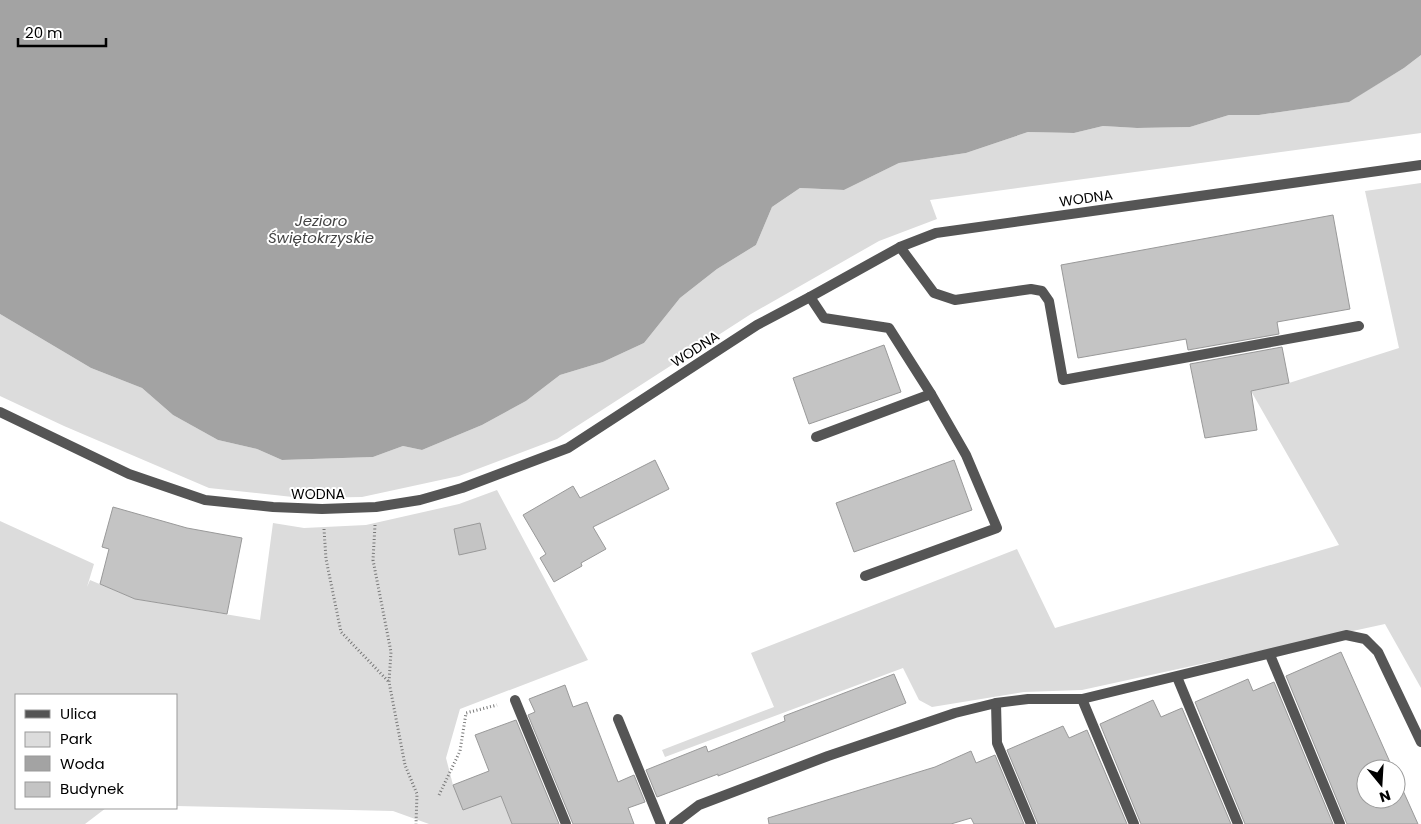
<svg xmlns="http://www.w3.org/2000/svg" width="1421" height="824" viewBox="0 0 1421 824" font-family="Poppins,sans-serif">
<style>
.green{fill:#dcdcdc}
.water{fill:#a3a3a3}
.building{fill:#c4c4c4;stroke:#999}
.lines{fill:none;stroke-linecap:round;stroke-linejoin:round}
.path{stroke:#777;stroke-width:3;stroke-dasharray:1 2.5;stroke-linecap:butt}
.service{stroke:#555;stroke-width:10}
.minor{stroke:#555;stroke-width:10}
.labels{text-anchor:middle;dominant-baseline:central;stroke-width:4;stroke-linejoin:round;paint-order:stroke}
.street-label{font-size:14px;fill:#000;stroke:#fff}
.water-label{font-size:15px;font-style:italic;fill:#444;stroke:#fff}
</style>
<rect width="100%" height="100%" fill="#fff"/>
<!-- green -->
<g class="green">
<polygon points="1421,55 1421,133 930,200 937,219 879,241 751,314 557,439 459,476 362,497 302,498 209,488 64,426 0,396 0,314 91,368 142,388 173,415 218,440 257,449 282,460 373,457 403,446 422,450 482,425 526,401 560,375 603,362 644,343 680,298 717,269 756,245 772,207 800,188 844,190 899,163 966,153 1028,132 1074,133 1103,126 1137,128 1190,127 1229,115 1259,115 1348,102 1404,68"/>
<polygon points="1421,183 1421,688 1385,624 1082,690 1024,692 932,707 919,700 903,668 665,757 662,750 774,707 751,653 1017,549 1055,628 1339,545 1251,391 1289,383 1399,348 1365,191"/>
<polygon points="497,490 588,660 460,709 446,758 453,785 501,796 512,824 429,824 393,811 176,806 176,695 16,695 16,808 106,808 85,824 0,824 0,521 94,564 87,587 90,580 135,599 260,620 273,523 304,528 366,525 459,504"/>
</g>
<!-- water -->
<polygon class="water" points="0,0 1421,0 1421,55 1404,68 1349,102 1259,115 1229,115 1190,127 1137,128 1103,126 1074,133 1028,132 966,153 899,163 844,190 800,188 772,207 756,245 717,269 680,298 644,343 603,362 560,375 526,401 482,425 422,450 403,446 373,457 282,460 257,449 218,440 173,415 142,388 91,368 0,314"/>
<!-- building -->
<g class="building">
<polygon points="1333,215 1350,309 1277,322 1279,334 1188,350 1186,339 1078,358 1061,265"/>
<polygon points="884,345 901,392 809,424 793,378"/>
<polygon points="1282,347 1289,383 1251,391 1257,430 1205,438 1190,364"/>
<polygon points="655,460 669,489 593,527 606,549 581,563 582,566 554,582 540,558 546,554 523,515 573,486 580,498"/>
<polygon points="954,460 972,510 854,552 836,503"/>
<polygon points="113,507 187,528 242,538 227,614 135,599 100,584 109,549 102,547"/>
<polygon points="480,523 486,549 459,555 454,529"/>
<polygon points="1341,652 1393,769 1366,769 1366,799 1396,799 1396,775 1418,824 1347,824 1286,676"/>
<polygon points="894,674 906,703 718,776 718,774 657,797 646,770 706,746 708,752 785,721 784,716"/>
<polygon points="1248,679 1253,691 1274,682 1333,824 1245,824 1195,702"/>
<polygon points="565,685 573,707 587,702 618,782 634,775 645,802 628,808 634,824 573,824 528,715 535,712 529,699"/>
<polygon points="1153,700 1161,717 1182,708 1231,824 1141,824 1100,724"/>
<polygon points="516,720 559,824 512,824 501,796 463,810 453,785 489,771 475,735"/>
<polygon points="1063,726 1069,738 1087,730 1127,824 1038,824 1007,750"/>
<polygon points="971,751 976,763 995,755 1024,824 974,824 971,818 951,824 769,824 768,818 935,767"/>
</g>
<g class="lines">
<!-- path -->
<g class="path">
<polyline points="375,525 373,560 391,652 389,682 405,765 417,794 416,824"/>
<polyline points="324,529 326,559 341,632 389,682"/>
<polyline points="439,795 460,751 466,713 497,705"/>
</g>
<!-- service -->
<g class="service">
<polyline points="900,247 934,293 955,300 1031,289 1042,291 1049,301 1063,380 1359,326"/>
<polyline points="810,297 824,318 889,328 931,394 966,455 997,528 865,576"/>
<polyline points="816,437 931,394"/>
<polyline points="1270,655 1340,824"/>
<polyline points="1177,677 1238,824"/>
<polyline points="1082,699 1134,824"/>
<polyline points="515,700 566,824"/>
<polyline points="996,703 997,743 1031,824"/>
<polyline points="618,719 661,824"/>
<polyline points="674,824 699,805 828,756 955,713 996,703 1028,699 1082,699 1346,635 1365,639 1378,652 1421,742"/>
</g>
<!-- minor -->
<polyline class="minor" points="0,412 129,474 205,500 273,507 322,509 376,507 420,500 462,488 568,448 757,325 810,297 900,247 936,233 1421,165"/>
</g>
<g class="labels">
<!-- street labels -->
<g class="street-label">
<text transform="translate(1086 198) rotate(-8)">WODNA</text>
<text transform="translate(695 349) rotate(-33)">WODNA</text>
<text x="318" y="494">WODNA</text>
</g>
<!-- water labels -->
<g class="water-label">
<text x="321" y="220">Jezioro<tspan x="321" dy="17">Świętokrzyskie</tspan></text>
</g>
</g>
<!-- legend -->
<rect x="15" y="694" width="162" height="115" fill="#ffffff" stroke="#999999"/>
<rect x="25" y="710" width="25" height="8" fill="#555555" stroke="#999999"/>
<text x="60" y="719" font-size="15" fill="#000000">Ulica</text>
<rect x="25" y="732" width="25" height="15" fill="#dcdcdc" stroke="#999999"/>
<text x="60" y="744" font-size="15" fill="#000000">Park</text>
<rect x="25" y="756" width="25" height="15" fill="#a3a3a3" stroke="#999999"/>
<text x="60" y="769" font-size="15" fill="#000000">Woda</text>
<rect x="25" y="782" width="25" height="15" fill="#c4c4c4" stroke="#999999"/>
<text x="60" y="794" font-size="15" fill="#000000">Budynek</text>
<!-- north arrow -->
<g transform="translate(1381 784) rotate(162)"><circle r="24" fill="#ffffff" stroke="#999999"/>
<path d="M0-4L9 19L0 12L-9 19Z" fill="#000000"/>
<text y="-8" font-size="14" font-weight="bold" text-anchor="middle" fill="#000000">N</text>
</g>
<!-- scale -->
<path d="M18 38v8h88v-8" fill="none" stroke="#000000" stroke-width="2.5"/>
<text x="25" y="38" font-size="15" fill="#000000" stroke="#ffffff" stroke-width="4" paint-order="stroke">20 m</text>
</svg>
